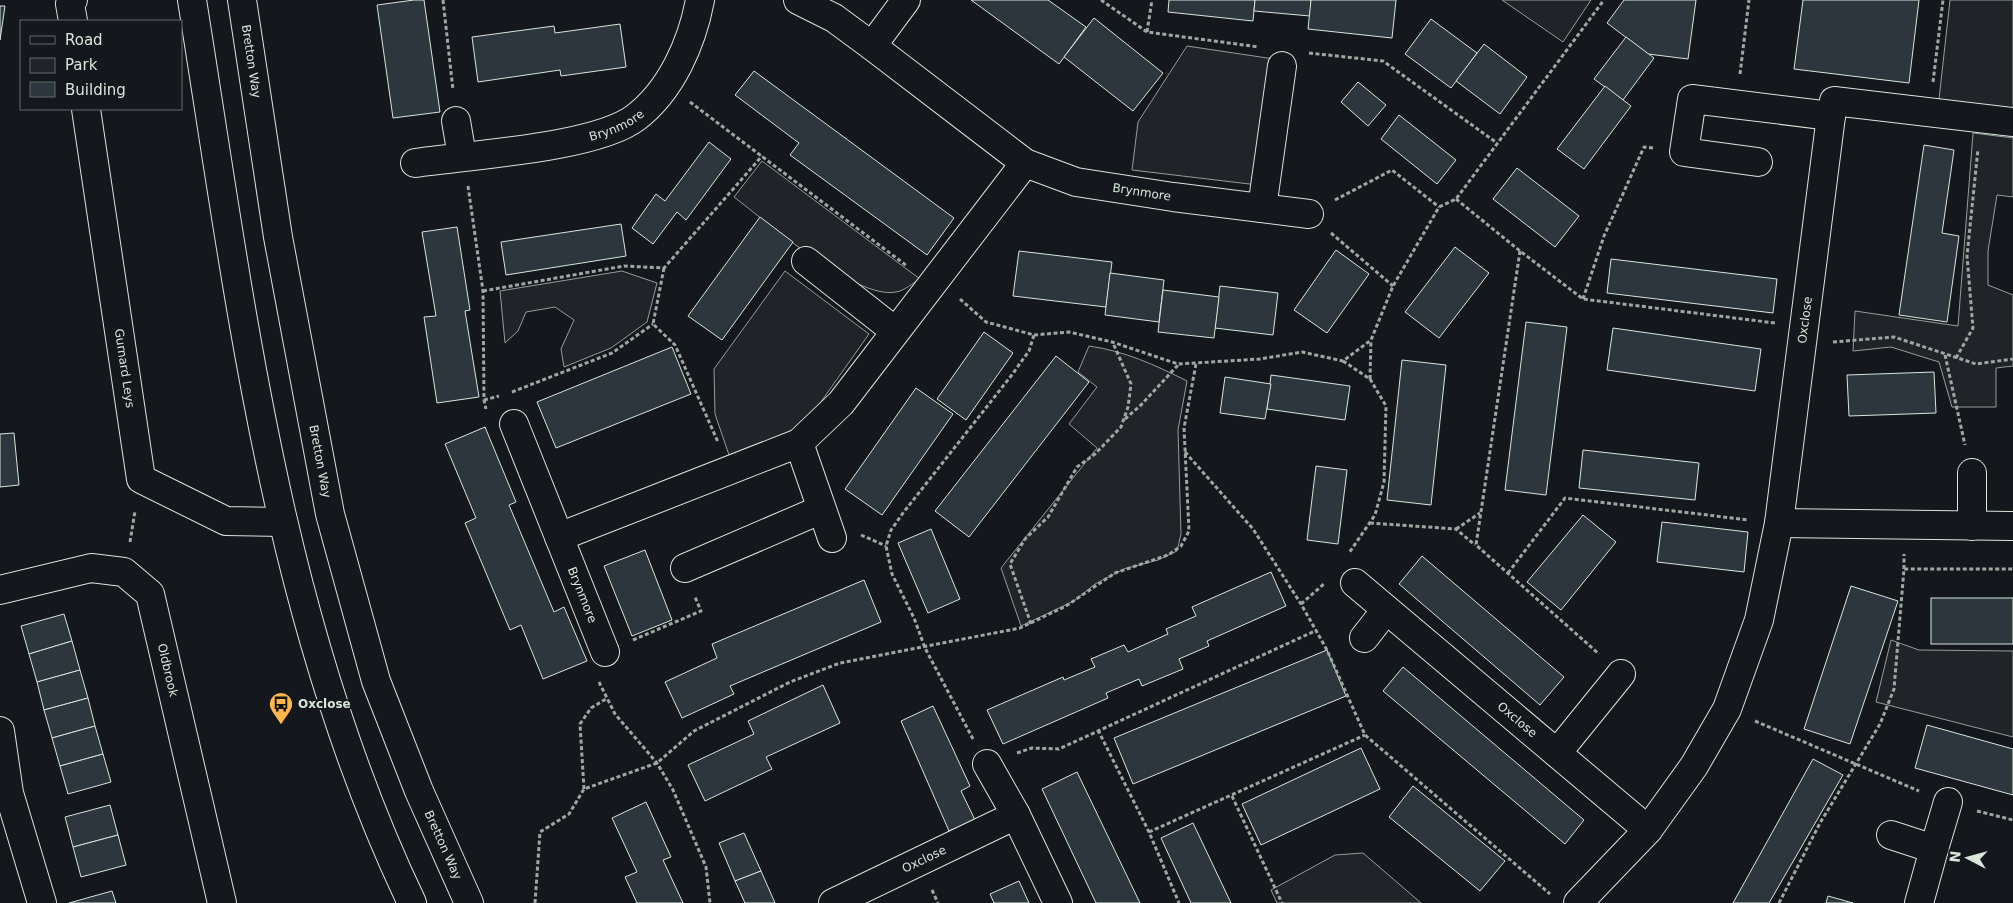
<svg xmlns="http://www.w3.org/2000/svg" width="2013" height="903" viewBox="0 0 2013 903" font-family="'DejaVu Sans',sans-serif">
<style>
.green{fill:#202428;stroke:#939e99}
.building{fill:#2c363c;stroke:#d8e6dc}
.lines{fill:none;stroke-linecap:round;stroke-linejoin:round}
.minor-casing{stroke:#d8e6dc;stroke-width:30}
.path{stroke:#9da8a2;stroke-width:3;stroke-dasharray:4 2.5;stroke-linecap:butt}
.minor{stroke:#14181c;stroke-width:28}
.labels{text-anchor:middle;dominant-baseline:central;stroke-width:4;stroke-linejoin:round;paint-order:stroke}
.street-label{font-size:12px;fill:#d8e6dc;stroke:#14181c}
.poi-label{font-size:12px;font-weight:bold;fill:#d8e6dc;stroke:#14181c;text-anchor:start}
</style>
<rect width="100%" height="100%" fill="#14181c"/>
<!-- green -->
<g class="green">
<polygon points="1502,0 1591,0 1563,42"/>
<polygon points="1950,0 2013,0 2013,109 1939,99"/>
<polygon points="1187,46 1274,59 1258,185 1132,170 1138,122"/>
<polygon points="1973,133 2013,138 2013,197 1997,195 1988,251 1988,285 2013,295 2013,366 1996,368 1996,407 1952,407 1939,362 1891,347 1853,351 1855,311 1958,326"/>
<path d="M762,161l158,118c-7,4 -16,12 -24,13 -40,8 -129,-70 -162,-95z"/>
<polygon points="622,271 657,283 647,322 611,348 564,367 561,349 574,320 555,307 526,312 518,331 505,343 500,291"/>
<polygon points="785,271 869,334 801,430 729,455 715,414 714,369"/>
<path d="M1089,346c36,5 66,19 98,35l-9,49 3,104 -4,17 -19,9 -34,9 -29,15 -21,17 -53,25 -20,-58 96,-120 -28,-24 28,-37 -19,-15z"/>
<polygon points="1891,640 1919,650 2013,651 2013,737 1876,702"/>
<polygon points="1363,853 1421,903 1277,903 1271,890 1335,855"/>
</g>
<!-- building -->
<g class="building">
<polygon points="414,0 424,0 440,112 393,118 377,5"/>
<polygon points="971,0 1048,0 1086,27 1059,64"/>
<polygon points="1169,0 1255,0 1253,21 1168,12"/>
<polygon points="1255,0 1311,0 1310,16 1254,11"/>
<polygon points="1311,0 1396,0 1392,38 1308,29"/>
<polygon points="1624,0 1696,0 1688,59 1648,54 1607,23"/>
<polygon points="1803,0 1919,0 1909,83 1794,69"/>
<polygon points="0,6 5,6 0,40"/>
<polygon points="1094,18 1163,73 1133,111 1064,57"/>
<polygon points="1431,19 1477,53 1451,88 1405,54"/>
<polygon points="620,24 626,67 561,76 560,70 478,82 472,37 554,26 555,33"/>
<polygon points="1626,37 1654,58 1623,100 1594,79"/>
<polygon points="1484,44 1527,77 1500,114 1456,81"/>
<polygon points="754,71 954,218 927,255 790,155 799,143 735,95"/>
<polygon points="1358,82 1386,105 1368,126 1341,102"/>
<polygon points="1605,86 1631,106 1584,169 1557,149"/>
<polygon points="1399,115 1456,160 1437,184 1381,139"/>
<polygon points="709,142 731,159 686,220 677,212 653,244 632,228 656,194 665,201"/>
<polygon points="1924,145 1954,150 1942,233 1959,236 1947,322 1899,315"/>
<polygon points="1517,168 1579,216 1555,247 1493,199"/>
<polygon points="760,217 793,242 722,340 688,316"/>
<polygon points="621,224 626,256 506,275 501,242"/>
<polygon points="457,227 470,310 465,311 479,397 437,403 424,317 436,316 422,232"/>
<polygon points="1455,247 1489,273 1439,338 1405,312"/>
<polygon points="1336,250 1369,274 1327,333 1294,310"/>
<polygon points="1019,251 1112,262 1106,307 1013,296"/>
<polygon points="1611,259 1777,279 1773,313 1607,293"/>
<polygon points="1110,273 1164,280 1159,322 1105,315"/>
<polygon points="1220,286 1278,293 1273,335 1215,328"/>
<polygon points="1163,290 1219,297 1214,338 1158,332"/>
<polygon points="1526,322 1567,327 1546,495 1505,490"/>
<polygon points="1613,328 1761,349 1755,391 1607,370"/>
<polygon points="984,332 1013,353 966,420 937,399"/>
<polygon points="672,347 691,394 556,448 537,402"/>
<polygon points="1056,356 1089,382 969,537 935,511"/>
<polygon points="1402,360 1446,365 1431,505 1387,500"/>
<polygon points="1934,372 1936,413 1849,416 1847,375"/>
<polygon points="1271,375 1350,386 1345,420 1267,409"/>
<polygon points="1225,377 1271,384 1265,419 1220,413"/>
<polygon points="916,388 953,414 882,515 845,489"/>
<polygon points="485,427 516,502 509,505 554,612 564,607 587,661 543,679 521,625 510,630 465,523 476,518 445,444"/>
<polygon points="14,433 19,485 0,487 0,434"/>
<polygon points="1583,450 1699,463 1695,500 1579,488"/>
<polygon points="1316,466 1347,470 1338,544 1307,540"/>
<polygon points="1583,515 1616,542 1561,610 1527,582"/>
<polygon points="1662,522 1748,532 1744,572 1657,562"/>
<polygon points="931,529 960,599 928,613 898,543"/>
<polygon points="645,550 672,620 632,636 604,566"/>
<polygon points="1422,556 1564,677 1540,705 1399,584"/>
<polygon points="1271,572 1286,606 1207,641 1209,646 1179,659 1183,669 1142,686 1139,679 1106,693 1108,698 1003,744 987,710 1063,677 1064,680 1095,667 1091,659 1124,645 1128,652 1168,634 1166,629 1196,616 1192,607"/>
<polygon points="864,580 881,622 730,686 734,694 682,718 665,682 717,658 712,644"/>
<polygon points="1851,586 1898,601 1850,744 1804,729"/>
<rect x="1931" y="598" width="82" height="46"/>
<polygon points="64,614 72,641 29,654 21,626"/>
<polygon points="72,641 80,670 37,682 29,654"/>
<polygon points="1327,650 1346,696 1133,784 1114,738"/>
<polygon points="1403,667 1584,820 1565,844 1383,691"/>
<polygon points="80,670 88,698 44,710 37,682"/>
<polygon points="823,685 840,723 766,757 772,769 705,801 688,765 754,734 748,721"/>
<polygon points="88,698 95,726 52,738 44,710"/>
<polygon points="933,706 970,786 961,791 975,820 949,831 901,721"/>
<polygon points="1927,725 2013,749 2013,795 1915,768"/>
<polygon points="95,726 103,754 60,766 52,738"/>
<polygon points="1361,748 1380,789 1261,845 1242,804"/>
<polygon points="103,754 111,782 68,794 60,766"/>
<polygon points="1813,759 1843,775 1769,903 1733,903"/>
<polygon points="1077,772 1140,903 1096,903 1042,789"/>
<polygon points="1413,786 1505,861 1480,891 1389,817"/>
<polygon points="646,802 671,857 663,860 683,903 637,903 625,877 637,872 612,818"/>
<polygon points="110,805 118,835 73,847 65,817"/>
<polygon points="1193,823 1231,903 1191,903 1161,838"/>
<polygon points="744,833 761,871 735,881 719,843"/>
<polygon points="118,835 126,865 81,877 73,847"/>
<polygon points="761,871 775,903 745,903 735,881"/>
<polygon points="1019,881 1029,903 994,903 990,894"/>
<polygon points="112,891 116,903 69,903"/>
<polygon points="1828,896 1853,903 1826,903"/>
</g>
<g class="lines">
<!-- minor casing -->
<g class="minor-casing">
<g id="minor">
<polyline points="73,0 70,4 73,21"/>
<path d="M192,0c49,305 85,621 220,903"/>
<path id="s1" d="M242,0l36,237 52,277 46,167 43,110 50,112"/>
<path id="s2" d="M798,0l36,18 38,28 153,117 51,19 97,15 136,17"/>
<polyline points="872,46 906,0"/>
<path id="s3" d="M86,109l55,370 85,42 57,1"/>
<polyline points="456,121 462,156"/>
<polyline points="1758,162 1684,152 1692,99 1831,116 1834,101 2013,122"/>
<path id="s4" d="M415,163c53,-8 180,-15 220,-45 36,-27 57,-75 65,-118"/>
<polyline points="1262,208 1282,66"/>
<polyline points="806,261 895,331"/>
<path id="s5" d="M514,424l91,228"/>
<polyline points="799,443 832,538"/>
<polyline points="1972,473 1972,526"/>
<polyline points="1779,523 2012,526"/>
<polyline points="559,537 799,443 841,403 1025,163"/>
<polyline points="685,568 820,510"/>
<path id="s6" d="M1355,583l293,247"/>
<path id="s7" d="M0,590l91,-22 33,4 26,22 72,309"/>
<polyline points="1364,638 1386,610"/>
<polyline points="0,731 9,793 42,903"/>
<polyline points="1557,753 1621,674"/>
<polyline points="987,764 1016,815 1058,903"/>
<polyline points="1891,835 1934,849 1919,903"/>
<polyline points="1934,849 1948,802"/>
<path id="s8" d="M833,903l183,-88"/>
<path id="s9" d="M1578,903l70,-73 46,-64 33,-57 32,-89 20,-97 52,-407"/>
</g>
</g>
<!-- path -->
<g class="path">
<polyline points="443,0 453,90"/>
<polyline points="1101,0 1147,32 1259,47"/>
<polyline points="1147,32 1152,0"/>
<polyline points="1309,53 1383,61 1497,143"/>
<polyline points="1740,74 1749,0"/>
<polyline points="1933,82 1943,0"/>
<polyline points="690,102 907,266"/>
<polyline points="468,186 483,291 484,400 486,409"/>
<polyline points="1456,199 1520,251 1583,299 1775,323"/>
<polyline points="1335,200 1392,170 1439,207"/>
<polyline points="1331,233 1393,286"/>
<polyline points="1520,251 1476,545 1599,654"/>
<polyline points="664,268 653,324 675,345 718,442"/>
<polyline points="483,291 624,266 664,268 762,156"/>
<polyline points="960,299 986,322 1034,335 1069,332 1112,342 1178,364 1260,359 1302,352 1343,361 1371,340 1393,286 1439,207 1456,199 1604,0"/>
<polyline points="1583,299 1604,236 1644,147 1653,148"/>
<polyline points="1833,342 1894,337 1976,364 2013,359"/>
<polyline points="1945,355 1965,445"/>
<polyline points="1956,358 1973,328 1967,256 1978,149"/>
<polyline points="1343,361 1370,379 1386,406 1384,482 1375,515 1349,553"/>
<polyline points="1370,379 1371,340"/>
<polyline points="512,392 612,353 653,324"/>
<polyline points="484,400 499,396"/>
<polyline points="1125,419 1141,405 1178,365"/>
<polyline points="1185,452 1253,529 1301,604 1327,650 1365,735 1550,894"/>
<polyline points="1370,523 1456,529 1475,545"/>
<polyline points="1456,529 1480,513"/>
<polyline points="861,535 886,546"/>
<polyline points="130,542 135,511"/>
<polyline points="1904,569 1904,554"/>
<polyline points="1508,573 1565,498 1749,520"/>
<polyline points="1301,604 1325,583"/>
<polyline points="1031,624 1010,564 1025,539 1048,517 1077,467 1095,454 1121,427 1128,407 1131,384 1113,343"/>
<polyline points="633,640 701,611 695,597"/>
<polyline points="599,682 615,714 657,763 673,790 706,867 710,903"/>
<polyline points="1755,721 1919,791"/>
<polyline points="1098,730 1149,832 1179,903"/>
<polyline points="973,739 925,648 914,618 892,574 886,546 891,530 903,513 1011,376 1029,351 1034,335"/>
<polyline points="1017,753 1032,748 1059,749 1317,630"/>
<polyline points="584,789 580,724 591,708 606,699"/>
<polyline points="1232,796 1282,903"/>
<polyline points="1977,811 2013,820"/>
<polyline points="1149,832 1365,735"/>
<polyline points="932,890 938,903"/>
<polyline points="535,903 540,832 569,814 584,789 657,763 694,731 790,682 840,663 1020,628 1066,606 1115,573 1168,555 1181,546 1189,531 1184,428 1196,364"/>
<polyline points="1779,903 1820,823 1880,724 1894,689 1904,569 2013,569"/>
</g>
<!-- minor -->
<use href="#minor" class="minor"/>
</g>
<!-- icons -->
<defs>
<g id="bus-pin" transform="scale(1.25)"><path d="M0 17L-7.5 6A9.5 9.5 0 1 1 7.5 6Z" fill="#ffb74d" stroke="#14181c"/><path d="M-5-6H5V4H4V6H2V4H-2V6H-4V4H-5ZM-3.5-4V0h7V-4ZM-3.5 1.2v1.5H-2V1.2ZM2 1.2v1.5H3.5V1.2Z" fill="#111"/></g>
</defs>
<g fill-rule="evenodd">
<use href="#bus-pin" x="281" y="704"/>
</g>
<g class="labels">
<!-- street labels -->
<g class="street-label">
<text stroke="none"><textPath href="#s1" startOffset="62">Bretton Way</textPath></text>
<text stroke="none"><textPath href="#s4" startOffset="206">Brynmore</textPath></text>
<text stroke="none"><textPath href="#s2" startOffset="401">Brynmore</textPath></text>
<text stroke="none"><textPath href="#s9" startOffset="644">Oxclose</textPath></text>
<text stroke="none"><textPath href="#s3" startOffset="262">Gurnard Leys</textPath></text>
<text stroke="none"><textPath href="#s1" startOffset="468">Bretton Way</textPath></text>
<text stroke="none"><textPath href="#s5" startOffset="184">Brynmore</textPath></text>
<text stroke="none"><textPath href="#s7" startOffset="239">Oldbrook</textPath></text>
<text stroke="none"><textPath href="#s6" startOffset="212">Oxclose</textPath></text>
<text stroke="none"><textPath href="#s1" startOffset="872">Bretton Way</textPath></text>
<text stroke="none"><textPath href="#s8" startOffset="101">Oxclose</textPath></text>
</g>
<!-- poi labels -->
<g class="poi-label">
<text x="298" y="704">Oxclose</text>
</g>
</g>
<!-- legend -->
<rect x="20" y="20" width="162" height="90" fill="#14181c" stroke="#626a69"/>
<rect x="30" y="36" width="25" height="8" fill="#14181c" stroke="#626a69"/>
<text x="65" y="45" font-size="15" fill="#d8e6dc">Road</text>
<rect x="30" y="58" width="25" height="15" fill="#202428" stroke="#626a69"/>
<text x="65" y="70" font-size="15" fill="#d8e6dc">Park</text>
<rect x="30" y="82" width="25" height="15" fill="#2c363c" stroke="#626a69"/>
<text x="65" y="95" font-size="15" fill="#d8e6dc">Building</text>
<!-- north arrow -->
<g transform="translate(1968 858) rotate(276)" stroke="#14181c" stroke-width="4" paint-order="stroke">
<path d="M0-4L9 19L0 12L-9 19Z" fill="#d8e6dc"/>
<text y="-8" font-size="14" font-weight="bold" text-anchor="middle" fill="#d8e6dc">N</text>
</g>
</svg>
